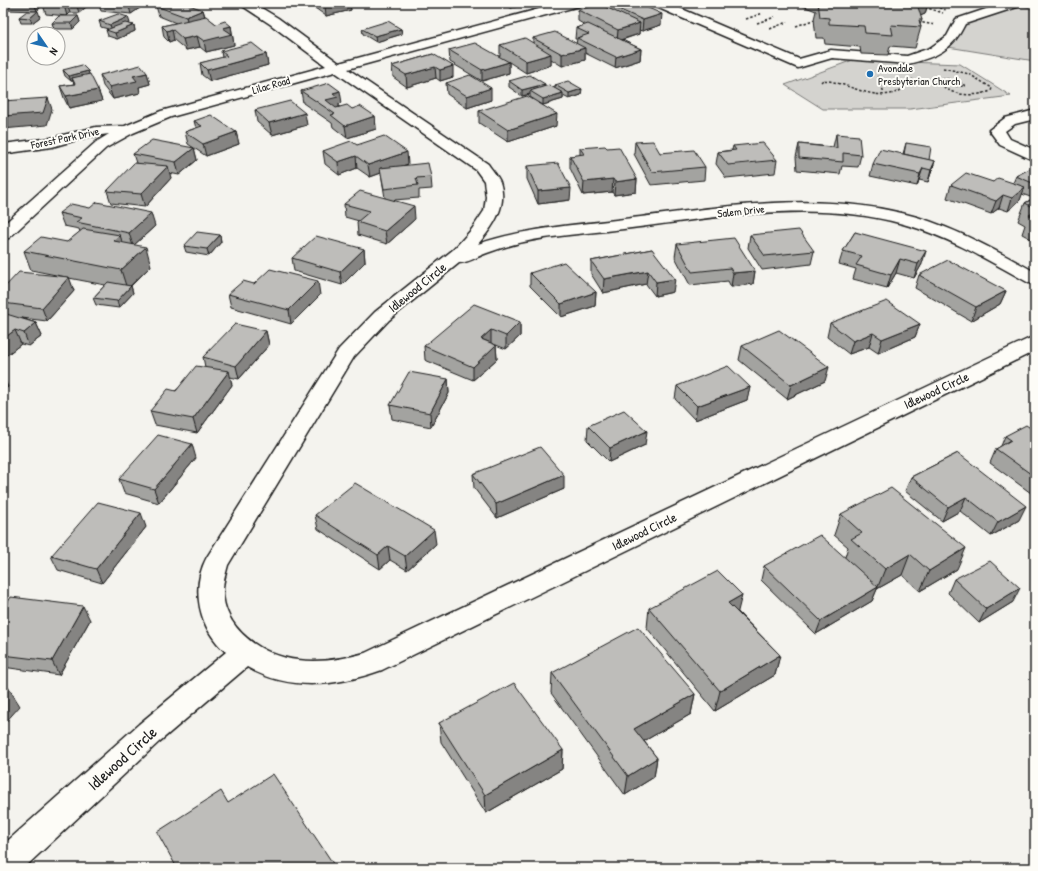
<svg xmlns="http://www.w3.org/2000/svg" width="1038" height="871" viewBox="0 0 1038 871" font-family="'Patrick Hand',sans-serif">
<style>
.green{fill:#d4d3cf;stroke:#787876}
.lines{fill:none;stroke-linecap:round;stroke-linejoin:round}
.minor-casing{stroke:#1c1c1c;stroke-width:3}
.path{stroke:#1c1c1c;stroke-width:1.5;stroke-dasharray:2.5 2;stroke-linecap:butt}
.minor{fill:#fdfcf7;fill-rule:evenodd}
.wall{fill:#a3a3a0;stroke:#1c1c1c}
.shaded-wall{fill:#858482;stroke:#1c1c1c}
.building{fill:#bebdba;stroke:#1c1c1c}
.poi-dot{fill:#1f6fb2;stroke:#fdfcf7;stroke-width:1.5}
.labels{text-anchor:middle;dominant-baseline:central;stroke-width:4;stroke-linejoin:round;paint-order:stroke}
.far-poi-label{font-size:11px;fill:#1c1c1c;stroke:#fdfcf7;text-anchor:start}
.far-street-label{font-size:11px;fill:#1c1c1c;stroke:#fdfcf7}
.street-label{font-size:13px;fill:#1c1c1c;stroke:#fdfcf7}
.near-street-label{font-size:16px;fill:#1c1c1c;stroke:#fdfcf7}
</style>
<rect width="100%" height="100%" fill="#f4f3ee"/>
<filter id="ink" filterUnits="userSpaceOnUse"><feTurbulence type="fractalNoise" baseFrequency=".025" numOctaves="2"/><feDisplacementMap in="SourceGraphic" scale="8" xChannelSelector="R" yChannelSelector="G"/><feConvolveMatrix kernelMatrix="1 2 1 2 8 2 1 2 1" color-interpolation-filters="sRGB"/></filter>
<g filter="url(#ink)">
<!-- green -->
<g class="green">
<polygon points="1019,4 1035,10 1035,61 948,47 965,24"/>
<polygon points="853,60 960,64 1011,96 910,109 823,109 785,85"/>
</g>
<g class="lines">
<!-- minor casing -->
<g class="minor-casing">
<g id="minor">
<path d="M238,3h15l25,15 61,45 222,-60h20l-2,3 -231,63 140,95c3,5 10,12 12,18 8,24 -7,45 -22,62 50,-17 102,-19 154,-26 94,-12 192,-28 285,-1 42,13 80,34 118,55v13l-6,-2c-41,-23 -82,-47 -126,-59 -84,-23 -172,-9 -256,2 -34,5 -68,7 -102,12 -20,3 -39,8 -58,15 -9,3 -19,10 -28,10l-70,57 -35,37 -126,208c-2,8 -5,16 -5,24 -1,40 40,67 75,71 23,3 45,-1 67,-7l663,-314 7,-2v14l-653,319c-45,16 -92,22 -135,-3l-88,75 -135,126h-21v-23l136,-121 87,-72c-27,-23 -36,-64 -19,-95l132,-208 36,-37 79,-63 18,-20 12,-18 2,-14 -2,-16 -8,-11 -141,-98 -164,45 -38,16 -27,15 -97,90 -6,1v-14l93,-83 13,-8 -22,3 -35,10 -43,6 -6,1v-10l48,-6 45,-11 29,-1 36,-15 165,-45 -56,-42z"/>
<path d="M652,3h16l131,56 32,-9 76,6 23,-8 17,-12 9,-17 48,-16h18l-2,3 -55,18c-13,27 -29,33 -57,40l-76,-6 -34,10 -144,-62z"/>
<polygon points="1035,110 1035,119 1015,124 1005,131 1010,139 1035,150 1035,161 1000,145 989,130 1005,118"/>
</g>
</g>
<!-- path -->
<g class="path">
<polyline points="926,4 946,10"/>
<polyline points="925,7 943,13"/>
<polyline points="746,19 763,13"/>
<polyline points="918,22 935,25"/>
<polyline points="757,23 775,17"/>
<polyline points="796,26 816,19"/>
<polyline points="770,29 787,22"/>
<path d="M943,68l26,6 23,14 -1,3c-16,6 -41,6 -52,-9l3,-3c8,0 17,1 23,7h-10v-5"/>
<polyline points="878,76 884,93"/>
<path d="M821,82l2,-2c23,2 53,23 76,11 5,-3 9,-8 14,-12"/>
</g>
<!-- minor -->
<use href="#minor" class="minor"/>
</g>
<!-- wall -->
<g class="wall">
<polygon points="6,3 91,3 79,13 70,13 67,16 46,14 43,5 37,11 8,10"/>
<polygon points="98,3 147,3 131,14 101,11"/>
<polygon points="314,3 355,3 355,4 350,5 351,10 326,16 315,8"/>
<polygon points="503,3 530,3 511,8"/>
<polygon points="795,3 928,3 925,14 920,16 922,20 920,25 921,27 915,48 890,46 888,55 861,54 860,47 825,44 824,38 816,38 814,19 816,11"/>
<polygon points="607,4 661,25 642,31 639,30 639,34 622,40 641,49 640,60 615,68 585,53 585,60 562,66 551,59 551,65 526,73 509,62 509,73 482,81 450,62 449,50 500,56 500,45 533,43 533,38 576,44 577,39 575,39 576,28 585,25 578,21 578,10 607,8"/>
<polygon points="156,6 203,10 205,16 216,24 231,26 234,45 206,52 200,47 186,50 174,40 169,42 164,37 162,26 176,23 159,16"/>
<polygon points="78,16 80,22 73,29 54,29 52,23"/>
<polygon points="19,17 40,17 32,23 21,23"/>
<polygon points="99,21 130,23 128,24 134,25 135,31 117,39 108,36 106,30 108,29 101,27"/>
<polygon points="362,29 401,29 402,34 376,42 363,34"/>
<polygon points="221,51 266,54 268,65 210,81 202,75 200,63 222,58"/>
<polygon points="433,54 453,77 440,81 436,78 407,87 393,77 392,66"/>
<polygon points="63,70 88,71 89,74 98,90 102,101 69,108 64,98 60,86 74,84 73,81 71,81 65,76"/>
<polygon points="147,73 150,84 139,87 140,93 113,99 103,86 100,75"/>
<polygon points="509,81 545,86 555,88 555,85 581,95 569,99 563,96 563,99 543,105 530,97 530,94 522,96 509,87"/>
<polygon points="446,83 491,100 467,108 447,94"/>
<polygon points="301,91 342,103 339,104 339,107 352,109 375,116 376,129 347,138 333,127 332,123 303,103"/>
<polygon points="255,110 307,125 272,135 257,122"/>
<polygon points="479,111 556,126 508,142 479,123"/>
<polygon points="194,121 236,132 239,144 206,156 194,148 197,160 179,175 169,173 171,178 145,207 111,203 107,191 136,163 133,154 194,148 188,144 185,132 196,128"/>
<polygon points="836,134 861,155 858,167 842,166 840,174 797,170 796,157 799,144 833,147"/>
<polygon points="635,142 660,153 705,167 704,180 651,185 634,154"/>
<polygon points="906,143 929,160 935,161 928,182 919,180 917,186 870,176 873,164 903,154"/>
<polygon points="357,145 408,164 403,166 431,177 432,189 419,190 419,198 394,200 415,219 387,244 358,235 357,222 359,221 345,217 344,204 385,198 381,173 370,177 357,168 339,175 325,164 323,151"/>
<polygon points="733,146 777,160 775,173 726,178 716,164 718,152 732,150"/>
<polygon points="580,148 607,148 637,179 636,192 614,195 612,192 583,195 570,168 570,156 580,155"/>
<polygon points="527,166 570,200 538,204 527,179"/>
<polygon points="1035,166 1035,241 1022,234 1025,225 1018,221 1025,203 1033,198 1022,194 1020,200 1008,211 999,208 991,214 947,198 951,185 993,182 1013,183 1016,176"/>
<polygon points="59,213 155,226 134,245 151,266 131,286 133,293 119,308 96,305 93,298 105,285 69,278 74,291 47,321 22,318 36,323 42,336 29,346 21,344 3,358 3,289 66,277 31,270 24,251 67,242 80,232 79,229 64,226"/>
<polygon points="855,232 922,264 914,278 896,273 887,288 853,279 856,269 839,264 843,251"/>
<polygon points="220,235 221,242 209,256 186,252 184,246"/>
<polygon points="750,235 814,251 811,264 762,270 748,248"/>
<polygon points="677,244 755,271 753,284 731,287 728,281 690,285 675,257"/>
<polygon points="364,249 365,262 342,285 294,271 292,258"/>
<polygon points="652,249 673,292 655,296 646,284 603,293 591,274 591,261"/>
<polygon points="530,273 596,292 595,306 561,317 530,286"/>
<polygon points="919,275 1006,291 1000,304 971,321 915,288"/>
<polygon points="254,284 320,295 291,324 231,307 228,294"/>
<polygon points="520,322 520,336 506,349 496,345 497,359 473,380 425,360 424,346"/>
<polygon points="830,323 920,324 915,337 878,353 869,347 849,354 827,337"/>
<polygon points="266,331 269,345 239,379 230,377 232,385 197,433 155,425 150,411 205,367 203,357"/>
<polygon points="742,346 825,381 787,399 739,360"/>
<polygon points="448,379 449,393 431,427 392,419 390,405"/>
<polygon points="677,386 750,387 747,400 695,420 675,399"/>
<polygon points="588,426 645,445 609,462 587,440"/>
<polygon points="1035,431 1035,496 990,463 996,449 1001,446 1005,436"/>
<polygon points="958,453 1019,520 991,536 960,511 942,521 905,491 911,477"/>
<polygon points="196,458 159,503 124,493 119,479"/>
<polygon points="473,474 564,489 497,518 474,488"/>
<polygon points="841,514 957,569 920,591 902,575 877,589 872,601 816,634 761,580 764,566 845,557 848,547 834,535"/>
<polygon points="315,515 436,544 407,570 390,560 380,569 318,529"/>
<polygon points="146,527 102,583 58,570 51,556"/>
<polygon points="954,579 1013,602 979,623 948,593"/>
<polygon points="649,608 738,612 780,655 775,675 715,711 647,628"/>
<polygon points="3,610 90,620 59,675 3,667"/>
<polygon points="552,673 695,694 691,714 644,741 657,758 654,777 625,795 551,693"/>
<polygon points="439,723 563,750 562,769 486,813 441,742"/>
</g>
<!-- shaded-wall -->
<g class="shaded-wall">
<polygon points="34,3 45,3 43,4 43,5 37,11"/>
<polygon points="66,3 67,3 70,13 67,16 64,5"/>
<polygon points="76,3 91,3 79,13"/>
<polygon points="128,3 147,3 131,14"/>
<polygon points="334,3 355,3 355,4 350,5 351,10 326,16 325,5"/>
<polygon points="511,3 530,3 511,8"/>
<polygon points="918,3 928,3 925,14 910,20 914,5"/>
<polygon points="203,10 206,21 189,27 186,17"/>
<polygon points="38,11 40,17 32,23 30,18"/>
<polygon points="662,14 661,25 642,31 643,20"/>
<polygon points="78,16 80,22 73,29 71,23"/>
<polygon points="128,17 130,23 112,30 110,25"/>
<polygon points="640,23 639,34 617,41 618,30"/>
<polygon points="134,25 135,31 117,39 115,33"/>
<polygon points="231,26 234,45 206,52 204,41 223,28"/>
<polygon points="172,29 174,40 169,42 167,31"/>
<polygon points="401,29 402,34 376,42 375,36"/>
<polygon points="197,36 200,47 186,50 183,39"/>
<polygon points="585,48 585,60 562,66 562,54"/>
<polygon points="641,49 640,60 615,68 616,57"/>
<polygon points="266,54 268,65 210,81 207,70"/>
<polygon points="551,54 551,65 526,73 526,61"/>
<polygon points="509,62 509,73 482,81 482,70"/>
<polygon points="453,66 453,77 440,81 440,70"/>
<polygon points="435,67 436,78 407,87 406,75"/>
<polygon points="88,71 90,77 72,78 73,81 71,81 69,76"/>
<polygon points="147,73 150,84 139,87 140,93 113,99 109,87 133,76"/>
<polygon points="545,84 545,89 530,91 530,94 522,96 522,90"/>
<polygon points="491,88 491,100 467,108 467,96"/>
<polygon points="582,89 581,95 569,99 569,93"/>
<polygon points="98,90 102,101 69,108 66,96"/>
<polygon points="340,91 342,103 339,104 339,109 327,109 326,100 333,93"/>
<polygon points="563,93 563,99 543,105 543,99"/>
<polygon points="48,98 52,109 47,125 3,129 3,116"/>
<polygon points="305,113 307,125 272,135 269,123"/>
<polygon points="557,114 556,126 508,142 508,130"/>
<polygon points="375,116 376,129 347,138 345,126"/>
<polygon points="236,132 239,144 206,156 203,144"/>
<polygon points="194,148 197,160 179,175 176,162"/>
<polygon points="407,152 408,164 381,173 380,168 381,173 370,177 368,165"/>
<polygon points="356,156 357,168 339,175 338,162"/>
<polygon points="935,161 928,182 931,170"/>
<polygon points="3,165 7,176 3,179"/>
<polygon points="168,166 171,178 145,207 141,194"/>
<polygon points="923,168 917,186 920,174"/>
<polygon points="613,179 612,192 583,195 584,182"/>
<polygon points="637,179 636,192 614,195 615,182"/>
<polygon points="1025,187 1020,200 1008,211 1012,198"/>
<polygon points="571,188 570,200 538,204 538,191"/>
<polygon points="1003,195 999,208 991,214 996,201"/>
<polygon points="414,206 415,219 387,244 385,231"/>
<polygon points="151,213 155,226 133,246 129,233"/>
<polygon points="120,235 126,254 114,241"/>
<polygon points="220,235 221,242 209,256 207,249"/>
<polygon points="146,247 151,266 127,289 121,270"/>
<polygon points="364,249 365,262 342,285 340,272"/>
<polygon points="926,251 922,264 914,278 918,264"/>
<polygon points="900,259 896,273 887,288 891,275"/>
<polygon points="648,271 646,284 603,293 604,279"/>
<polygon points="755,271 753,284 731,287 733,273"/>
<polygon points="69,277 74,291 47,321 42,308"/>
<polygon points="675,279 673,292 655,296 656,282"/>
<polygon points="318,281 320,295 291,324 289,310"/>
<polygon points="131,286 133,293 119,308 117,301"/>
<polygon points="1006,291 1000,304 971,321 976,307"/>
<polygon points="596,292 595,306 561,317 561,304"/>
<polygon points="520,322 520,336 506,349 506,336"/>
<polygon points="36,323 42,336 29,346 24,333"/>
<polygon points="920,324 915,337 878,353 882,339"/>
<polygon points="15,330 21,344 3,358 3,339"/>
<polygon points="491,330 491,343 481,339"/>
<polygon points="266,331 269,345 239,379 236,366"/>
<polygon points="873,333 869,347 849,354 853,341"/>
<polygon points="496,345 497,359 473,380 473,367"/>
<polygon points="829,367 825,381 787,399 791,385"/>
<polygon points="229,371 232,385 197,433 193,419"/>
<polygon points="3,376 8,387 3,391"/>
<polygon points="448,379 449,393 431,427 430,413"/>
<polygon points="750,387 747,400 695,420 697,406"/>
<polygon points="647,431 645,445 609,462 610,448"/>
<polygon points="192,444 196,458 159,503 154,489"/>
<polygon points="564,475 564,489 497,518 496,504"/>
<polygon points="966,497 960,511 942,521 948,507"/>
<polygon points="1026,506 1019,520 991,536 998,522"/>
<polygon points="141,513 146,527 102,583 96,569"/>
<polygon points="434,530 436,544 407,570 405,556"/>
<polygon points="388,546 390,560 380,569 378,555"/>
<polygon points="966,548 957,569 920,591 929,571"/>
<polygon points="910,554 902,575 877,589 885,569"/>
<polygon points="878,587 872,601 816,634 821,621"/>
<polygon points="1020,588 1013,602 979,623 986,609"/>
<polygon points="742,595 737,615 728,603"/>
<polygon points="83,606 90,620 59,675 52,661"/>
<polygon points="780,655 775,675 715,711 720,691"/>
<polygon points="8,687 20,706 3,725 3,692"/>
<polygon points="695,694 691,714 632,748 634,729"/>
<polygon points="563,750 562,769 486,813 485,795"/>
<polygon points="657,758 654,777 625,795 628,776"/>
</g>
<!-- building -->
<g class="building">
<polygon points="44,3 66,3 64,5 43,4"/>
<polygon points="163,3 184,3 203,10 186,17 156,6"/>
<polygon points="322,3 334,3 325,5"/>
<polygon points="610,3 637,3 662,14 643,20 607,4"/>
<polygon points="818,3 908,3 909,6 918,7 922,20 919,20 921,27 891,25 893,35 865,33 864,26 829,24 829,18 820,17"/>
<polygon points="910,3 918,3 914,5"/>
<polygon points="599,4 640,23 618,30 578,10"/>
<polygon points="27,11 38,11 30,18 19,17"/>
<polygon points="118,14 128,17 110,25 99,21"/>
<polygon points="59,16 78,16 71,23 52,23"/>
<polygon points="206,16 216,24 225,21 231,26 223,28 232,34 204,41 197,36 183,39 172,29 167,31 162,26"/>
<polygon points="388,21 401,29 375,36 362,29"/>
<polygon points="125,23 134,25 115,33 106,30"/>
<polygon points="588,24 641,49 616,57 577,38 589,34 576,28"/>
<polygon points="555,32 585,48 562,54 533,38"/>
<polygon points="525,38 551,54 526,61 500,45"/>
<polygon points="252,43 266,54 207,70 200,63 227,56 221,51"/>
<polygon points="475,43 509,62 482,70 449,50"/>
<polygon points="433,54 453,66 440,70 435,67 406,75 392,66"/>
<polygon points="82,65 88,71 69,76 63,70"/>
<polygon points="141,65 147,73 133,76 137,81 109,87 100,75"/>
<polygon points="90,74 98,90 66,96 60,86 75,84 72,78"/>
<polygon points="470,75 491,88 467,96 446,83"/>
<polygon points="530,75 545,84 522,90 509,81"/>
<polygon points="568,81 582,89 569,93 555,85"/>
<polygon points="329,83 340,91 333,93 338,97 326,100 336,108 347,105 352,109 360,106 375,116 345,126 331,115 335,114 301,91"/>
<polygon points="549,85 563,93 543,99 530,91"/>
<polygon points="527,96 557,114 508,130 479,111"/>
<polygon points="48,98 43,113 3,116 3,101"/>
<polygon points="290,101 305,113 269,123 255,110"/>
<polygon points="211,115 236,132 203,144 185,132 202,126 194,121"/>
<polygon points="836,134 859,136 861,155 843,153 843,162 799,158 799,144 837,148"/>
<polygon points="384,136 407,152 368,165 356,156 338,162 323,151 351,141 357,145"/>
<polygon points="152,140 194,148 176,162 133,154"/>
<polygon points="653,141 660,153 694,150 705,167 652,172 635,142"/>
<polygon points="763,143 777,160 728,165 718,152 736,150 733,146"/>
<polygon points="906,143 931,147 929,160 904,154"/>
<polygon points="605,146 607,148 619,147 637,179 615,182 613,179 584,182 570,156 584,154 580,148"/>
<polygon points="880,149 935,161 931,170 923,168 920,174 873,164"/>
<polygon points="134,163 168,166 141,194 107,191"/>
<polygon points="428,163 431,177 416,178 418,185 384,189 380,168"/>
<polygon points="558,163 571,188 538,191 527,166"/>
<polygon points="1035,166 1035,184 1016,176"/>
<polygon points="966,173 993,182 998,178 1025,187 1012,198 1003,195 996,201 951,185"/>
<polygon points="360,191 414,206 385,231 357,222 370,211 344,204"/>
<polygon points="1035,198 1035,208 1025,203"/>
<polygon points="97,202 151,213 129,233 76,222 82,218 59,213 71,204 90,208"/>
<polygon points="1035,212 1035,218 1029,215"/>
<polygon points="83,229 120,235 114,241 146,247 121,270 24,251 41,237 67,242"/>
<polygon points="799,230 814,251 765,256 750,235"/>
<polygon points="197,232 220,235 207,249 184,246"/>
<polygon points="855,232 926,251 918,264 900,259 891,275 856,265 862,256 843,251"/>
<polygon points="316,236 364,249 340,272 292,258"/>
<polygon points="734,238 755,271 733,273 730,268 692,272 677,244"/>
<polygon points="652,249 675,279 656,282 648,271 604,279 591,261"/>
<polygon points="948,260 1006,291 976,307 919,275"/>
<polygon points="564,262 596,292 561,304 530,273"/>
<polygon points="270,269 318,281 289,310 228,294 243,281 254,284"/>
<polygon points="19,272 69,277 42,308 3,303 3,289"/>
<polygon points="108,282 131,286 117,301 93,298"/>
<polygon points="887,301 920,324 882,339 873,333 853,341 830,323"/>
<polygon points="474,304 520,322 506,336 491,330 481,339 496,345 473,367 424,346"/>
<polygon points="3,313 36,323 24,333 15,330 3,339"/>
<polygon points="235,324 266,331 236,366 203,357"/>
<polygon points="779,330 829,367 791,385 742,346"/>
<polygon points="196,366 229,371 193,419 150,411 168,389 176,391"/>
<polygon points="728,366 750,387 697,406 677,386"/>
<polygon points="409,372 448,379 430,413 390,405"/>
<polygon points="624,410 647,431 610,448 588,426"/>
<polygon points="1026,425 1035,431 1035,477 996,449 1011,440 1005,436"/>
<polygon points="158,435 192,444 154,489 119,479"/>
<polygon points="540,447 564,475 496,504 473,474"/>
<polygon points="958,453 1026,506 998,522 966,497 948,507 911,477"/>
<polygon points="355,483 434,530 405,556 388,546 378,555 315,515"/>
<polygon points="891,488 966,548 929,571 910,554 885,569 851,539 862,533 841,514"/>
<polygon points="98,502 141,513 96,569 51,556"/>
<polygon points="820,535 878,587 821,621 764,566"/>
<polygon points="990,561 1020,588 986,609 954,579"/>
<polygon points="718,571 742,595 728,603 780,655 720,691 649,608"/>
<polygon points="11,597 83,606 52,661 3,655 3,610"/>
<polygon points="638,627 695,694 634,729 657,758 628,776 552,673"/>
<polygon points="514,683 563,750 485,795 439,723"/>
<polygon points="3,685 8,687 3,692"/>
<polygon points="273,774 336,868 177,868 157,832 221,791 228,803"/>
</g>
</g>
<!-- markers -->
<circle class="poi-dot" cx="870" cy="74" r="4"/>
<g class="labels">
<!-- far-poi labels -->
<g class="far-poi-label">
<text x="878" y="68">Avondale<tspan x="878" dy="13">Presbyterian Church</tspan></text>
</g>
<!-- far-street labels -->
<g class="far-street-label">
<text transform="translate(271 85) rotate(-16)">Lilac Road</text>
<text transform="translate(65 138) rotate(-12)">Forest Park Drive</text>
<text transform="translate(741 211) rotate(-6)">Salem Drive</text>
</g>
<!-- street labels -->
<g class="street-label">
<text transform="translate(417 287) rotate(-39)">Idlewood Circle</text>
<text transform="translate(936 390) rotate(-25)">Idlewood Circle</text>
<text transform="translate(644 531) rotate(-26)">Idlewood Circle</text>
</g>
<!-- near-street labels -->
<g class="near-street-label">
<text transform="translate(122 758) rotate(-42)">Idlewood Circle</text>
</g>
</g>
<!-- margin -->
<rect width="1038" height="871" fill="none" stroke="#fdfcf7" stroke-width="16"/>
<rect x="8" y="8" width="1022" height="855" fill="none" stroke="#1c1c1c" stroke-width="1.5" filter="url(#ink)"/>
<!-- north arrow -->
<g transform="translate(46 46) rotate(124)"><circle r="19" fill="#fdfcf7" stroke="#a3a29f"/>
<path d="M0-3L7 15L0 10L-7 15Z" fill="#1f6fb2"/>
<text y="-6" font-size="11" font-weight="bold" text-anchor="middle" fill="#1c1c1c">N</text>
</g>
</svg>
